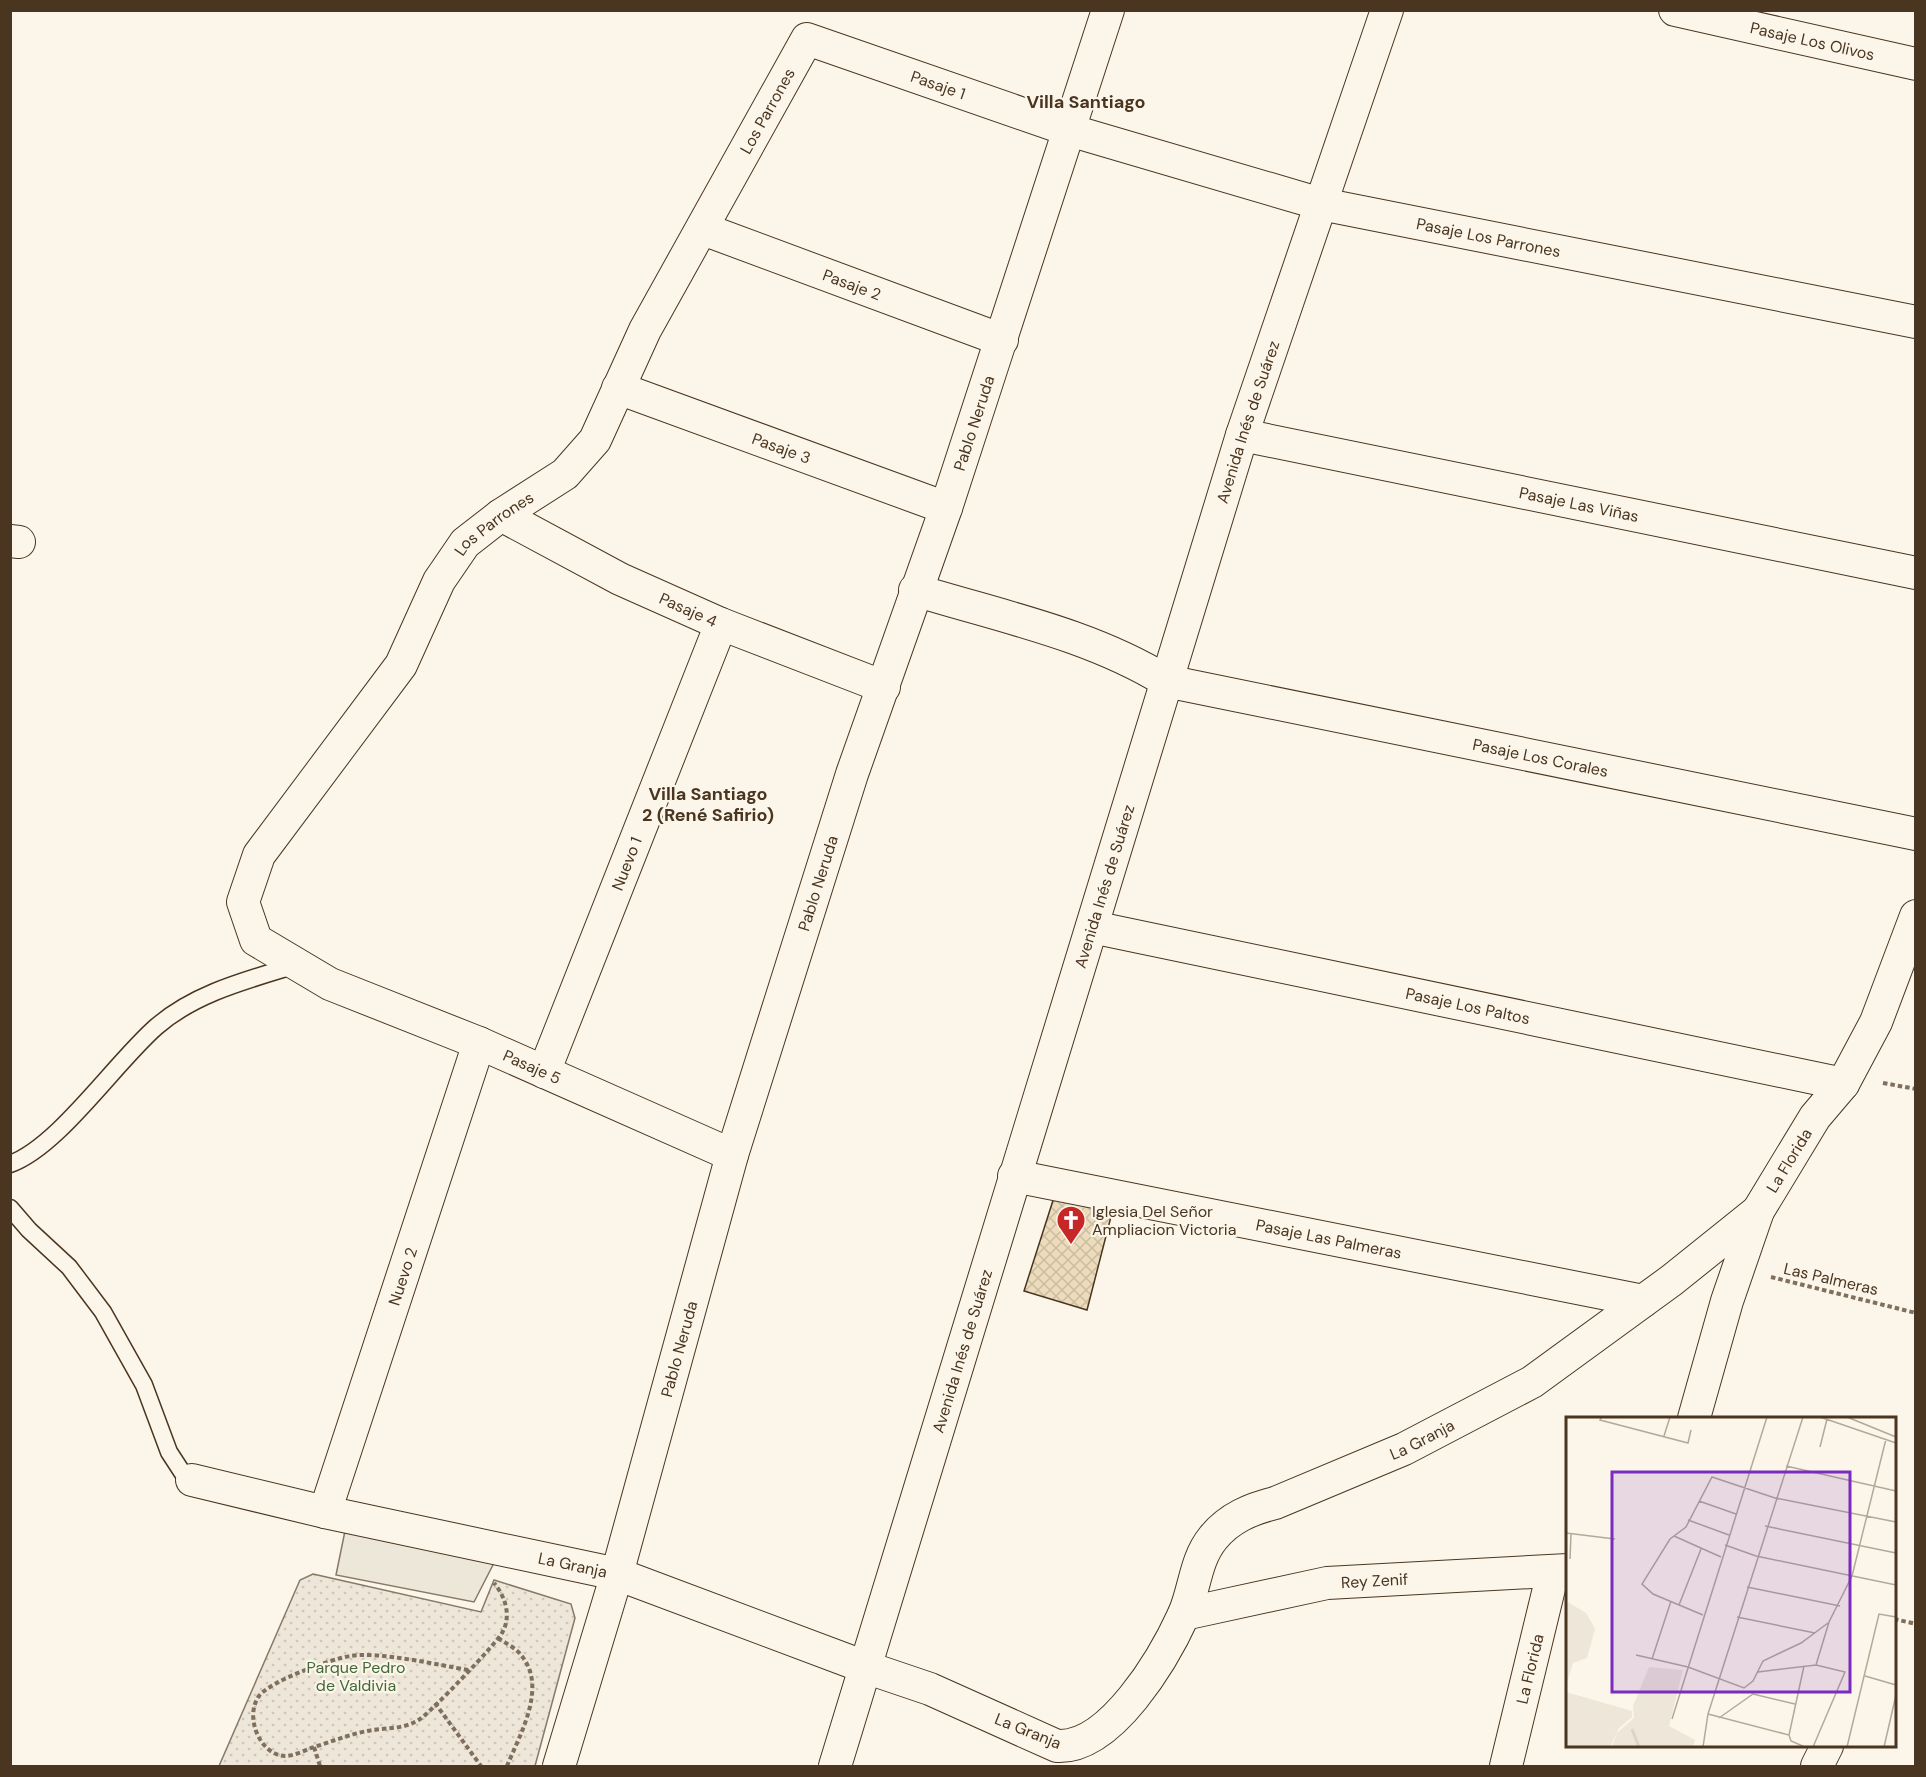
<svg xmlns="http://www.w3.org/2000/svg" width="1926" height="1777" viewBox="0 0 1926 1777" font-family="'DM Sans',sans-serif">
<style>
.park{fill:url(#park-dots);stroke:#887966;stroke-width:1.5}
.parking{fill:#ede7d9;stroke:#887966;stroke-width:1.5}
.building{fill:url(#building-cross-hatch);stroke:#4a3520;stroke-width:1.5}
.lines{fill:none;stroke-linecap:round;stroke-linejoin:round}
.service-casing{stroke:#4a3520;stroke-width:19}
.minor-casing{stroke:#4a3520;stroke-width:34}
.path{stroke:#7f6f5c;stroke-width:4;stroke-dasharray:4.5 3;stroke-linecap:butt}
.service{stroke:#fbf6e9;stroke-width:16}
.minor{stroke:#fbf6e9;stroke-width:32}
.labels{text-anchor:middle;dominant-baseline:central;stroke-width:4.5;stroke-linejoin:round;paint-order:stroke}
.street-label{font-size:16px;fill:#4a3520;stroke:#fbf6e9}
.poi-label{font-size:16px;fill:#4a3520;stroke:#fbf6e9;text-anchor:start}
.park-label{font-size:16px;fill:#436837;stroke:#fbf6e9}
.neighbourhood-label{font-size:18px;font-weight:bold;fill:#4a3520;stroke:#fbf6e9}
.inset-river{fill:none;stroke:#dcd4c6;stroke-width:3}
.inset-road{fill:none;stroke:#b4a999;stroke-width:1.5}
.view{fill:#7b2cbf;fill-opacity:0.15;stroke:#7b2cbf;stroke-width:3}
.inset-edge{fill:none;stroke:#4a3520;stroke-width:3}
</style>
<defs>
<pattern id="park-dots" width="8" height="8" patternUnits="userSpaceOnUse" patternTransform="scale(1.5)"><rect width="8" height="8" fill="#ede6d9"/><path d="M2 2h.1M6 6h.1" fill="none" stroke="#cdc6ba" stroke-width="1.8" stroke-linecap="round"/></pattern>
<pattern id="building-cross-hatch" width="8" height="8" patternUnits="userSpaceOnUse" patternTransform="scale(1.5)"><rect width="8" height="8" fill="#ecdcbc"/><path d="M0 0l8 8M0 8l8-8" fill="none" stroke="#ccbda1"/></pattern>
</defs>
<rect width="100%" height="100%" fill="#fbf6e9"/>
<!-- park -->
<polygon class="park" points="313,1574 481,1612 494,1580 571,1604 575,1618 535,1766 219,1766 300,1580"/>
<!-- parking -->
<polygon class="parking" points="346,1526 497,1557 474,1602 336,1575"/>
<!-- building -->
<polygon class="building" points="1057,1188 1115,1201 1087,1310 1024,1291"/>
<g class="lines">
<!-- service casing -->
<g class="service-casing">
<g id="service">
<path d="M10,1164c48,-17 104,-100 146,-137 39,-34 91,-47 140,-62"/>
<polyline points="10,1208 29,1230 69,1267 103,1312 144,1385 169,1452 182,1472 192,1480"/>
</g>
</g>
<!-- minor casing -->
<g class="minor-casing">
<g id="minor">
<path id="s1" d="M1675,10l241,54"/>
<path id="s2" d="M703,229l299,111"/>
<path id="s3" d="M618,388l328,120"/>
<path id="s4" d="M1242,435l674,138"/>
<path id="s5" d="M501,515l119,64 101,45 163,63"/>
<polyline points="10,541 19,542"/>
<path id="s6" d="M915,590c84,26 175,44 251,91l750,153"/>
<path id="s7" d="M1092,927l751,157"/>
<path id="s8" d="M544,1072l177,-448"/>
<path id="s9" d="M732,1155l-253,-112 -149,-59 -74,-44 -13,-38 16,-47 142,-190 38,-84 26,-38 36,-28 64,-41 30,-34 50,-110 162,-291 262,91 252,74 595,118"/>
<path id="s10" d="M1014,1176l629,125"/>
<path id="s11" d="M1694,1418l33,-117 31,-90 57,-94 28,-33 33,-62 40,-106"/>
<path id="s12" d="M192,1480l133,32 292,62 248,93 65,22 127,57c54,3 107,-88 127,-132 11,-25 11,-54 29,-76 16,-20 38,-29 62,-35l129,-54 128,-67 140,-102 86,-69"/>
<path id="s13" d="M325,1512l154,-469"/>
<path id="s14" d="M1184,1614l143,-31 241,-13"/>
<path id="s15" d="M559,1766l58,-192 115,-419 120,-381 94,-266 162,-498"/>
<path id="s16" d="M835,1766l407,-1331 145,-425"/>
<path id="s17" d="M1506,1766l47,-194"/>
<polyline points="1817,1766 1827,1746"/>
</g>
</g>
<!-- path -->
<g class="path">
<polyline points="1883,1083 1916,1089"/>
<polyline points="1771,1277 1916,1313"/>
<polyline points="1894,1619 1916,1624"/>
<path d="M498,1638c7,5 18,10 23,17 27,32 -1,79 -14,111"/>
<path d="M468,1670c-29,-5 -91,-19 -118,-14 -19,3 -80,25 -91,40 -15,21 1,59 26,60 8,0 19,-5 26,-8 23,-7 46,-17 70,-19 14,-1 27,-2 39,-10 11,-7 76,-75 82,-86 10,-17 3,-37 -8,-50"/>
<polyline points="435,1703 481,1766"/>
<polyline points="314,1747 320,1766"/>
</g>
<!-- service -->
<use href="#service" class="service"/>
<!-- minor -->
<use href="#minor" class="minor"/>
</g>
<!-- icons -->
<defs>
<g id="church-pin" transform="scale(1.5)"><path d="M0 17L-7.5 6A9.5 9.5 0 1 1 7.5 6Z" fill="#c62828" stroke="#fbf6e9"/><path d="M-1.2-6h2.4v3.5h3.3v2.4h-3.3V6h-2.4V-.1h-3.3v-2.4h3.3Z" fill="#fff"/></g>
</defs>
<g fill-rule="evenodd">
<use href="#church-pin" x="1071" y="1220"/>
</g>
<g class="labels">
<!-- street labels -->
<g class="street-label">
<text stroke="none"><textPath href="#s1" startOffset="141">Pasaje Los Olivos</textPath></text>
<text stroke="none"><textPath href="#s9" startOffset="1748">Pasaje 1</textPath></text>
<text stroke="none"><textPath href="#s9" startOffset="1527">Los Parrones</textPath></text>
<text stroke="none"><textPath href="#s9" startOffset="2320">Pasaje Los Parrones</textPath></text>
<text stroke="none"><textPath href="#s2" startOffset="159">Pasaje 2</textPath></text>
<text stroke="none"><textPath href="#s16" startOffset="1406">Avenida Inés de Suárez</textPath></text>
<text stroke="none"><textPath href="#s15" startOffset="1406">Pablo Neruda</textPath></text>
<text stroke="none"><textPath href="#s3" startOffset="174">Pasaje 3</textPath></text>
<text stroke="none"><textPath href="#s4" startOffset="344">Pasaje Las Viñas</textPath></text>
<text stroke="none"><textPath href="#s9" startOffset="1023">Los Parrones</textPath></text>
<text stroke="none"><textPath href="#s5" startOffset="210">Pasaje 4</textPath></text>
<text stroke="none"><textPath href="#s6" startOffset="650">Pasaje Los Corales</textPath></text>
<text stroke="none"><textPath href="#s8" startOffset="224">Nuevo 1</textPath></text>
<text stroke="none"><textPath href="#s15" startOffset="920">Pablo Neruda</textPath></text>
<text stroke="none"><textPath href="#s16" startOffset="920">Avenida Inés de Suárez</textPath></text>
<text stroke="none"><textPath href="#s7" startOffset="384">Pasaje Los Paltos</textPath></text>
<text transform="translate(532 1067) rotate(24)">Pasaje 5</text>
<text stroke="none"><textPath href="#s11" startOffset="276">La Florida</textPath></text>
<text stroke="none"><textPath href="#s10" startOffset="321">Pasaje Las Palmeras</textPath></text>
<text stroke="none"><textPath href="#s13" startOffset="248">Nuevo 2</textPath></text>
<text transform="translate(1831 1279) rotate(13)">Las Palmeras</text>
<text stroke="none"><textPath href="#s15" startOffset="434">Pablo Neruda</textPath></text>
<text stroke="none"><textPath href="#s16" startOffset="434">Avenida Inés de Suárez</textPath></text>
<text stroke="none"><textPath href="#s12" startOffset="1414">La Granja</textPath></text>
<text stroke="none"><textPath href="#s12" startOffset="390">La Granja</textPath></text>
<text stroke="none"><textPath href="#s14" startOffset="194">Rey Zenif</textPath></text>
<text stroke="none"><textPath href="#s17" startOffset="100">La Florida</textPath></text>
<text transform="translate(1028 1731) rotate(22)">La Granja</text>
</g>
<!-- poi labels -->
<g class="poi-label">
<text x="1092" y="1211">Iglesia Del Señor<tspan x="1092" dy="18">Ampliacion Victoria</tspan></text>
</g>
<!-- park labels -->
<g class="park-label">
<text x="356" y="1667">Parque Pedro<tspan x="356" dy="18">de Valdivia</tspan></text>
</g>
<!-- neighbourhood labels -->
<g class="neighbourhood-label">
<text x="1086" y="102">Villa Santiago</text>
<text x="708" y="794">Villa Santiago<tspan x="708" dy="21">2 (René Safirio)</tspan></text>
</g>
</g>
<!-- overview -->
<g transform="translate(1566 1417)">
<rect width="330" height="330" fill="#fbf6e9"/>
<path d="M0,184l20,12 9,16 -8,29 -14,5 -7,23zM0,275l66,19v6l-13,11 -9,19h-39l-5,-3z" fill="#ede6d9"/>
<path d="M83,250l34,3 -14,56 26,14 -2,7h-81l5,-14 17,-15 -1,-12z" fill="#ede6d9"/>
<path class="inset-river" d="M66,312l7,18"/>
<path class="inset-road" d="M36,0l-2,3 88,23 3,-13M254,0l76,26M281,0l49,20M98,19l6,-19M254,30l7,-28M220,49l110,25M133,84l37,13M122,103l41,15M199,109l131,27M0,116l49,6M108,119l47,21M159,128l31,11 140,29M4,142l1,-25M181,170l93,19M113,188l22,-56M137,198l-50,-21 -11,-10 28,-45 16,-12 26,-50 63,21 121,24M171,200l78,16M70,238l52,12 56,21 9,-7 10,-20 38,-18 27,-20M86,242l19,-58M250,248l13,-43 23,-46 34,-137M192,255l58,-7 29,7 -32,75M299,259l31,9M142,297l81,21 2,6 14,6M153,301l34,-24 42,10M106,302l95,-302M223,318l15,-69M137,330l5,-33 95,-297M281,330l32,-133 17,3M318,330l12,-52"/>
<path class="view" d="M46,55h238v220h-238z"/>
<rect width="330" height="330" class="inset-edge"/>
</g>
<!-- border -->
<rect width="1926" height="1777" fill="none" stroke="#4a3520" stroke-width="24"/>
</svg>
